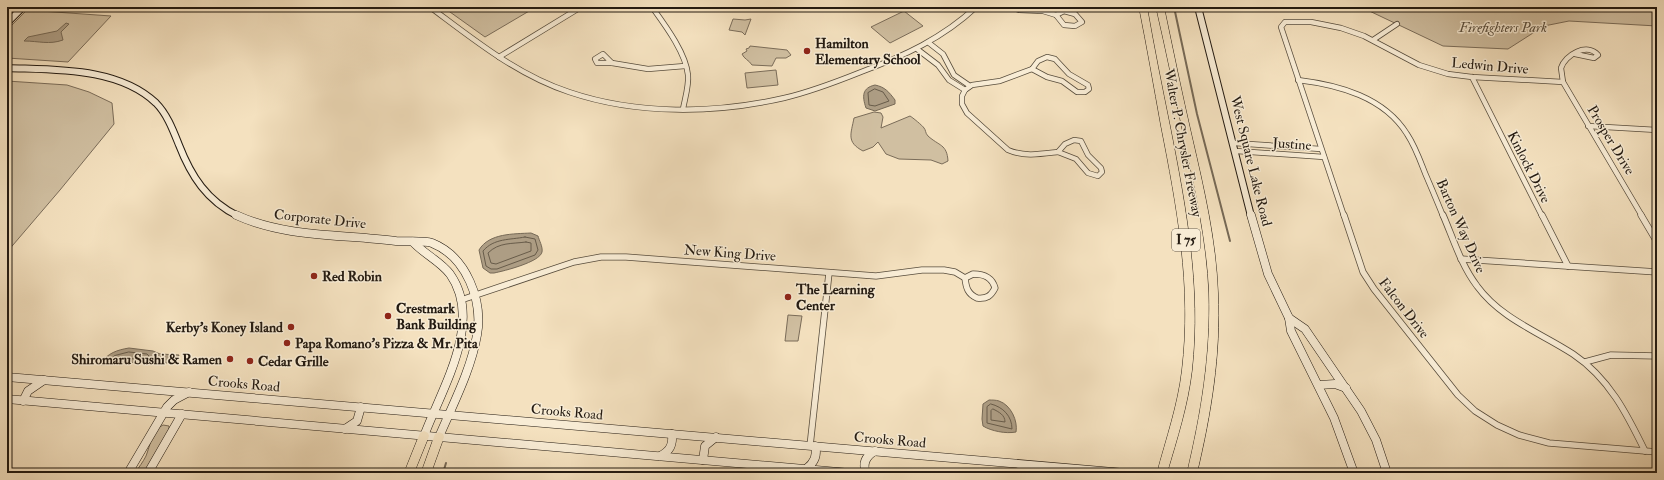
<svg xmlns="http://www.w3.org/2000/svg" width="1664" height="480" viewBox="0 0 1664 480" font-family="'IM FELL Double Pica',serif">
<style>
.green{fill:#d0bfa1;stroke:#7a6c59}
.water{fill:#ad9d84;stroke:#766956}
.lines{fill:none;stroke-linecap:round;stroke-linejoin:round}
.shore{stroke:#685c4a;stroke-width:1}
.stream{stroke:#766956;stroke-width:2}
.street-far1-casing{stroke:#574c3c;stroke-width:6}
.street-casing{stroke:#574c3c;stroke-width:7}
.secondary-far1-casing{stroke:#231a11;stroke-width:8}
.secondary-casing{stroke:#231a11;stroke-width:9}
.highway-casing{stroke:#231a11;stroke-width:1}
.street-far1{stroke:#f8ecd5;stroke-width:4.5}
.street{stroke:#f8ecd5;stroke-width:5.5}
.secondary-far1{stroke:#f8ecd5;stroke-width:6}
.secondary{stroke:#f8ecd5;stroke-width:8}
.highway{fill:#f4e1bf;fill-rule:evenodd}
.poi-dot{fill:#8f2418;stroke:#f8ecd5;stroke-width:1.5}
.labels{text-anchor:middle;dominant-baseline:central;stroke-width:3;stroke-linejoin:round;paint-order:stroke}
.shield{fill:#f8ecd5;stroke:#63594c;stroke-width:1}
.shield-label{font-size:13px;font-weight:bold;fill:#231a11}
.park-label{font-size:14px;font-style:italic;fill:#574c3c;stroke:#f8ecd5}
.poi-label{font-size:14px;font-weight:bold;fill:#231a11;stroke:#f8ecd5;text-anchor:start}
.street-label{font-size:14px;fill:#231a11;stroke:#f8ecd5}
</style>
<rect width="100%" height="100%" fill="#f4e1bf"/>
<filter id="stains"><feTurbulence type="fractalNoise" baseFrequency=".005" numOctaves="4"/><feColorMatrix values="0 0 0 0 .2 0 0 0 0 .09 0 0 0 0 .02 0 0 0 .5 -.17"/></filter>
<radialGradient id="worn" r=".72"><stop offset=".6" stop-color="#630" stop-opacity="0"/><stop offset="1" stop-color="#630" stop-opacity=".3"/></radialGradient>
<!-- green -->
<g class="green">
<polygon points="443,7 536,7 485,37"/>
<polygon points="1361,7 1657,7 1657,26 1569,21 1544,26 1508,49 1443,46"/>
<polygon points="27,10 111,16 68,62 7,58 7,30"/>
<polygon points="904,11 923,26 890,43 871,27"/>
<polygon points="733,19 745,20 751,19 745,35 742,32 729,30"/>
<path d="M750,46l37,4 4,5 -5,3h-10l-4,8 -20,-1c-3,-5 -8,-6 -10,-11l5,-3 -1,-2 3,-1z"/>
<polygon points="776,70 778,85 747,88 745,73"/>
<polygon points="7,81 67,85 89,92 112,103 114,124 60,190 7,252"/>
<path d="M874,112l7,1 2,4 -2,11 29,-12c2,1 13,10 14,12 2,2 1,5 4,8 11,10 19,8 20,25l-6,3 -11,-4 -32,-1 -13,-5 -8,-12 -5,5 -10,4c-17,-9 -12,-17 -9,-33z"/>
<polygon points="788,315 802,316 798,341 785,341"/>
<path d="M163,425l6,1v4l-25,43h-9c4,-6 8,-11 11,-17 4,-10 6,-26 17,-31z"/>
</g>
<!-- water -->
<g class="water">
<path d="M66,23l3,1 -8,8 2,8c-14,5 -24,1 -39,1l4,-4 29,-6z"/>
<path d="M875,85c10,2 14,7 20,15v4l-20,7 -9,-3c-4,-12 -4,-20 9,-23z"/>
<path d="M531,233l7,3c1,4 5,11 4,16 -2,10 -38,19 -48,21h-4l-7,-5 -4,-18c10,-17 35,-16 52,-17z"/>
<path d="M129,348l24,3 7,3 19,1 -3,6 -9,2 -15,-2 -51,4v-2c7,-10 16,-13 28,-15z"/>
<path d="M989,400c3,0 7,0 10,1 12,4 19,20 17,31 -10,2 -25,-1 -33,-6l-1,-7 1,-15z"/>
</g>
<g class="lines">
<!-- shore -->
<g class="shore">
<polygon points="875,89 883,92 889,101 875,106 869,105 868,93"/>
<path d="M525,237l10,2 3,11 -3,5 -38,14h-6l-5,-3 -3,-15c11,-13 27,-11 42,-14z"/>
<path d="M526,242l5,1v8l-35,13 -5,-1 -3,-10c11,-11 24,-9 38,-11z"/>
<polygon points="129,352 147,354 149,356 147,358 111,360 114,356"/>
<path d="M991,404c12,3 21,12 21,25l-25,-6v-16z"/>
<path d="M993,409c6,3 12,6 12,13l-14,-2v-9z"/>
</g>
<!-- stream -->
<g class="stream">
<polyline points="1174,7 1197,114 1230,241"/>
<polyline points="443,473 446,463"/>
</g>
<!-- street-far1 casing -->
<g class="street-far1-casing">
<g id="street-far1">
<path d="M430,7c43,32 87,68 139,85 68,23 145,22 215,6 26,-6 52,-16 77,-26 43,-16 82,-34 115,-65"/>
<polyline points="597,7 632,7"/>
<path d="M652,7c13,18 34,46 36,68 1,11 -3,23 -5,34"/>
<polyline points="1011,7 1019,10 1043,11 1056,15"/>
<polygon points="1064,11 1075,14 1082,22 1075,26 1064,25 1056,15"/>
<polyline points="1373,40 1397,24"/>
<polyline points="929,43 943,54 954,75 970,86"/>
<polyline points="917,49 938,65 949,80 965,90"/>
<polygon points="603,54 612,63 597,63 595,59"/>
<path d="M1575,54l19,4 4,-3c-11,-13 -33,0 -37,13l2,14 79,134"/>
<polyline points="499,57 581,7"/>
<polygon points="1047,57 1055,59 1069,74 1088,85 1089,89 1085,92 1077,92 1062,81 1047,77 1032,69 1038,61"/>
<polyline points="612,63 648,69 685,66"/>
<path d="M1032,69l-32,12 -28,4 -7,5 -3,6v8l5,9 41,37c16,7 33,4 50,2"/>
<polyline points="1472,77 1542,216"/>
<path d="M1298,80c41,5 86,17 109,54 8,12 13,26 18,39 6,14 12,28 18,43"/>
<polyline points="1588,126 1657,130"/>
<polygon points="1074,140 1081,141 1088,155 1101,168 1102,172 1098,176 1088,173 1076,159 1058,152 1065,144"/>
<polyline points="1234,143 1321,149"/>
<polyline points="1236,151 1324,157"/>
<polyline points="1344,216 1281,27 1285,22 1311,22 1341,28 1364,36 1419,65 1448,74 1472,77 1563,82"/>
</g>
</g>
<!-- street casing -->
<g class="street-casing">
<g id="street">
<polyline points="1344,215 1363,272 1374,289 1458,395 1475,411 1497,425 1519,435 1549,443 1657,452"/>
<path d="M1443,215c10,23 18,50 34,71 24,33 64,47 96,68 36,24 54,60 72,97"/>
<polyline points="1542,215 1568,266"/>
<polyline points="1641,215 1657,242"/>
<polyline points="1461,259 1657,272"/>
<path d="M973,274c11,0 19,3 22,14 -4,8 -8,11 -18,10 -9,-4 -11,-10 -12,-20z"/>
<polyline points="461,300 574,262 601,257 626,257 876,276 922,270 944,270 955,272 965,278"/>
<polyline points="1585,362 1611,355 1657,356"/>
<polyline points="810,446 829,273"/>
</g>
</g>
<!-- secondary-far1 casing -->
<g class="secondary-far1-casing">
<g id="secondary-far1">
<polyline points="1198,7 1251,216"/>
<polyline points="7,23 23,7"/>
<path d="M7,68c48,2 111,-1 149,35 11,11 17,27 23,42 12,31 28,56 59,71"/>
</g>
</g>
<!-- secondary casing -->
<g class="secondary-casing">
<g id="secondary">
<path d="M236,215c50,23 107,19 160,26 11,1 27,-1 36,2 35,14 51,58 45,92 -6,35 -24,69 -38,102"/>
<polyline points="1251,215 1268,274 1289,318 1305,329 1361,411 1376,440 1387,473"/>
<path d="M413,242c11,12 27,19 37,32 34,48 -8,114 -26,162"/>
<polyline points="1289,318 1291,331 1334,418 1354,473"/>
<polyline points="7,377 1125,473"/>
<polyline points="1319,385 1335,384 1346,388"/>
<polyline points="7,399 850,473"/>
<polyline points="23,401 28,391 44,380"/>
<polyline points="345,429 357,421 361,407"/>
<path d="M660,456c10,-5 13,-11 12,-22"/>
<polyline points="703,460 705,446 716,437"/>
<path d="M806,469c8,-6 12,-13 9,-23"/>
<polyline points="128,473 167,407 174,400 189,392"/>
<polyline points="148,473 182,414"/>
<path d="M866,473c-4,-10 0,-17 9,-22"/>
</g>
</g>
<!-- highway casing -->
<g class="highway-casing">
<g id="highway">
<path d="M1139,7h8c7,40 15,80 23,119 16,81 31,161 22,244 -4,35 -15,69 -25,103h-10c9,-34 21,-68 25,-103 10,-83 -5,-163 -21,-244 -7,-39 -14,-79 -22,-119z"/>
<path d="M1156,7h8c9,43 18,87 28,130 12,52 24,103 26,156 3,61 -7,121 -21,180h-10c14,-59 24,-119 22,-180 -2,-52 -14,-104 -25,-155 -9,-44 -18,-88 -28,-131z"/>
<polygon points="424,431 428,433 429,436 414,473 404,473 420,433"/>
<polygon points="439,432 443,434 444,437 431,473 421,473 435,434"/>
</g>
</g>
<!-- street-far1 -->
<use href="#street-far1" class="street-far1"/>
<!-- street -->
<use href="#street" class="street"/>
<!-- secondary-far1 -->
<use href="#secondary-far1" class="secondary-far1"/>
<!-- secondary -->
<use href="#secondary" class="secondary"/>
<!-- highway -->
<use href="#highway" class="highway"/>
</g>
<!-- markers -->
<g class="poi-dot">
<circle cx="807" cy="51" r="4"/>
<circle cx="314" cy="276" r="4"/>
<circle cx="788" cy="297" r="4"/>
<circle cx="388" cy="316" r="4"/>
<circle cx="291" cy="327" r="4"/>
<circle cx="287" cy="343" r="4"/>
<circle cx="230" cy="359" r="4"/>
<circle cx="250" cy="361" r="4"/>
</g>
<g class="labels">
<!-- shield labels -->
<rect class="shield" x="1172" y="229" width="28" height="22" rx="3"/>
<g class="shield-label">
<text x="1186" y="240">I 75</text>
</g>
<!-- park labels -->
<g class="park-label">
<text x="1503" y="27">Firefighters Park</text>
</g>
<!-- poi labels -->
<g class="poi-label">
<text x="815" y="43">Hamilton<tspan x="815" dy="16">Elementary School</tspan></text>
<text x="322" y="276">Red Robin</text>
<text x="796" y="289">The Learning<tspan x="796" dy="16">Center</tspan></text>
<text x="396" y="308">Crestmark<tspan x="396" dy="16">Bank Building</tspan></text>
<text x="283" y="327" text-anchor="end">Kerby's Koney Island</text>
<text x="295" y="343">Papa Romano's Pizza &amp; Mr. Pita</text>
<text x="222" y="359" text-anchor="end">Shiromaru Sushi &amp; Ramen</text>
<text x="258" y="361">Cedar Grille</text>
</g>
<!-- street labels -->
<g class="street-label">
<text transform="translate(1490 66) rotate(5)">Ledwin Drive</text>
<text transform="translate(1611 140) rotate(59)">Prosper Drive</text>
<text transform="translate(1183 143) rotate(79)">Walter P. Chrysler Freeway</text>
<text transform="translate(1292 144) rotate(4)">Justine</text>
<text transform="translate(1251 161) rotate(76)">West Square Lake Road</text>
<text transform="translate(1529 167) rotate(63)">Kinlock Drive</text>
<text transform="translate(320 219) rotate(6)">Corporate Drive</text>
<text transform="translate(1461 226) rotate(66)">Barton Way Drive</text>
<text transform="translate(730 253) rotate(4)">New King Drive</text>
<text transform="translate(1404 308) rotate(52)">Falcon Drive</text>
<text transform="translate(244 384) rotate(5)">Crooks Road</text>
<text transform="translate(567 412) rotate(5)">Crooks Road</text>
<text transform="translate(890 440) rotate(5)">Crooks Road</text>
</g>
</g>
<!-- margin -->
<rect width="1664" height="480" fill="none" stroke="#f4e1bf" stroke-width="24"/>
<rect x="8" y="8" width="1648" height="464" fill="none" stroke="#231a11" stroke-width="2"/>
<rect x="12" y="12" width="1640" height="456" fill="none" stroke="#231a11"/>
<rect width="100%" height="100%" filter="url(#stains)"/>
<rect width="100%" height="100%" fill="url(#worn)"/>
</svg>
